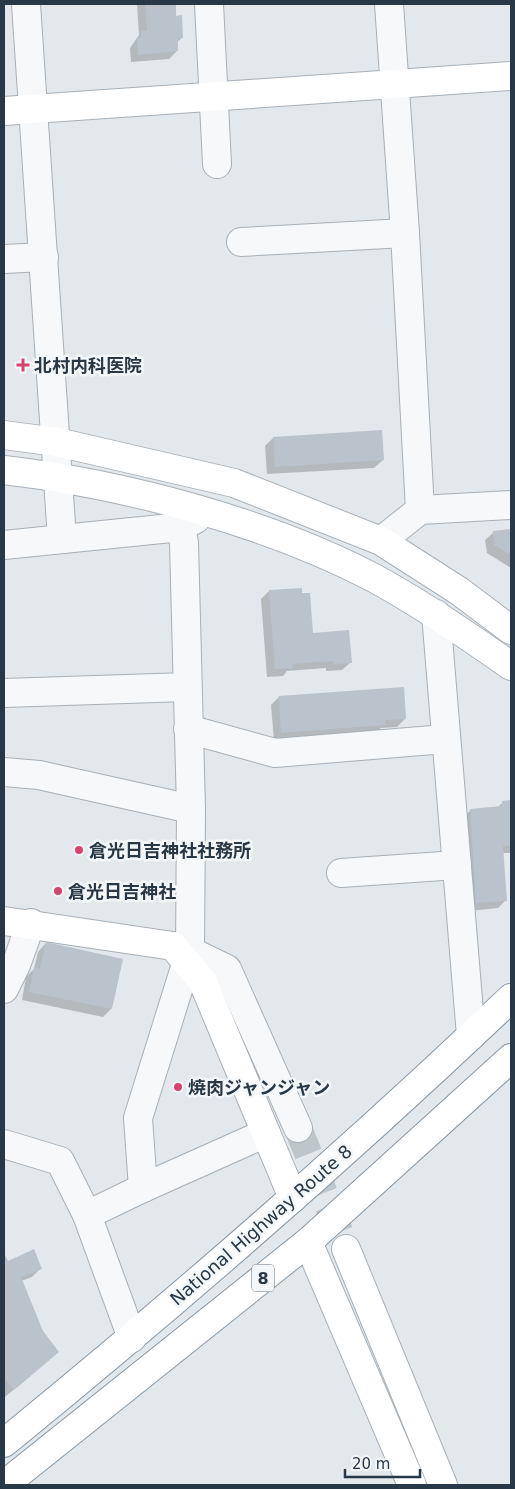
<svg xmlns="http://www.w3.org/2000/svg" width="515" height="1489" viewBox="0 0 515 1489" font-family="'DejaVu Sans','Noto Sans JP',sans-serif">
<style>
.shadow{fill:#0003}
.building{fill:#bac2cb}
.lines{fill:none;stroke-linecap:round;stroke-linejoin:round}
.street-tunnel{stroke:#bec5cb;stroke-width:28;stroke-dasharray:28 14;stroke-linecap:butt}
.street-casing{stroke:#a7b0b7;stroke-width:30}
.secondary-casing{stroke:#a7b0b7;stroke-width:30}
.highway-casing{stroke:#8998a4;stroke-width:30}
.street{stroke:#f6f8fa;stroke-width:28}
.secondary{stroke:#fff;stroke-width:28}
.highway{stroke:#fff;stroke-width:28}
.poi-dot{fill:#d9416e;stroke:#f3f7f9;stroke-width:2}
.labels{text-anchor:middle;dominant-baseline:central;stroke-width:5;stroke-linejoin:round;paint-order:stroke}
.shield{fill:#f3f7f9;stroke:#66717c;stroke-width:1}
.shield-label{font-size:16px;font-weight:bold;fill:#293846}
.poi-label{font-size:18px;font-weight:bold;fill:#293846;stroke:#f3f7f9;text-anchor:start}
.street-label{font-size:18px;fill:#293846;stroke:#f3f7f9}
</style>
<rect width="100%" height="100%" fill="#e3e8ec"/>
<!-- shadow -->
<g class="shadow">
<polygon points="137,4 174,4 175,17 182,38 176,43 177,51 169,59 131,62 130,48 139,35"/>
<polygon points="273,438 383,460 374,468 267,474 265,446"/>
<polygon points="511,530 511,568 487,553 485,540 494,532"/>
<polygon points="269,591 312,634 351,662 342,670 326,671 326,668 287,671 283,676 267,677 261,599"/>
<polygon points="279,697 405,719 397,727 381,728 375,733 274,741 271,705"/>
<polygon points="503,802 511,802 511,853 502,853 506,900 498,908 469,911 462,818 471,810 497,808"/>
<polygon points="46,943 122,960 111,1009 103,1017 22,1000 26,977 34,969 38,952"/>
<polygon points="4,1256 7,1262 41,1268 32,1277 21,1281 49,1360 5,1397"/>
</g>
<!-- building -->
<g class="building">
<polygon points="145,4 176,4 176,16 182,15 183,38 178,38 178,51 138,55 137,38 141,38 141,31 147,31"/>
<polygon points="382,430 384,460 275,467 273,437"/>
<polygon points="511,529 511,555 494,545 493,531"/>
<polygon points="302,588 302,593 310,593 313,633 349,630 352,663 334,664 333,661 292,664 293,668 275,669 269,590"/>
<polygon points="404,687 406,719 385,720 385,725 281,733 279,696"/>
<polygon points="511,800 511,846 503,846 507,901 476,903 470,809 502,806 502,801"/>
<polygon points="46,942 123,959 112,1009 29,992 34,968 40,969"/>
<polygon points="34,1249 42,1269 21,1277 43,1331 59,1352 14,1390 4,1378 4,1253 8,1261"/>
</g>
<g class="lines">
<!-- street-tunnel -->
<polyline class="street-tunnel" points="298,1128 346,1249"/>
<!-- street casing -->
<g class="street-casing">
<g id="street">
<polyline points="26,4 62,539"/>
<polyline points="209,4 217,164"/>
<polyline points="389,4 405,233 420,510"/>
<polyline points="241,242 405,233"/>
<polyline points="4,259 44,257"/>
<polyline points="181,527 184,543 191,809 190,951"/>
<polyline points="381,541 420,510 511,505"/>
<polyline points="4,545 181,527 196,519"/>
<polyline points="436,614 471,1036"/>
<polyline points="4,693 187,687"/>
<polyline points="188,729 275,753 445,739"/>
<polyline points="4,772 39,775 191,809"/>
<polyline points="341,873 457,865"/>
<polyline points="173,946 190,951 227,969 298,1128"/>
<polyline points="4,989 16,965 31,923"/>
<polyline points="4,1144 60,1161 87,1215 132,1338"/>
<polyline points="143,1188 138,1118 187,961"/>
<polyline points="87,1215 143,1188 266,1133"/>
</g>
</g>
<!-- secondary casing -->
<g class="secondary-casing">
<g id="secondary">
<polyline points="4,111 511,76"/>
<polyline points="4,435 57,442 234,483 381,541 459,591 511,630"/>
<path d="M4,470c120,14 263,52 370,108 48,26 93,57 137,88"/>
<polyline points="4,921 173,946 203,982 293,1198"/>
<polyline points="308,1242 412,1485"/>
<polyline points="346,1249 443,1485"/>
</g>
</g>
<!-- highway casing -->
<g class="highway-casing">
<g id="highway">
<path d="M4,1443c174,-142 344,-290 507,-445"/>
<polyline points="4,1485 308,1242 511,1058"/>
</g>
</g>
<!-- street -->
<use href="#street" class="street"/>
<!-- secondary -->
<use href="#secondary" class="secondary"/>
<!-- highway -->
<use href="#highway" class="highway"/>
</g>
<!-- markers -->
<g class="poi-dot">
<path d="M20.5 357.5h5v5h5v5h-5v5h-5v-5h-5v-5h5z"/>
<circle cx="79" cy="850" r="5"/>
<circle cx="58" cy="891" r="5"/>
<circle cx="178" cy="1087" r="5"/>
</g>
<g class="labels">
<!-- shield labels -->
<rect class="shield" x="252" y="1264.5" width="22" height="27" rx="4"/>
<g class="shield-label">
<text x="263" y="1278">8</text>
</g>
<!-- poi labels -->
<g class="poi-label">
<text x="34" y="365">北村内科医院</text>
<text x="89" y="850">倉光日吉神社社務所</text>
<text x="68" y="891">倉光日吉神社</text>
<text x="188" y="1087">焼肉ジャンジャン</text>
</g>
<!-- street labels -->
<g class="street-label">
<text transform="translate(261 1225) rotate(-41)">National Highway Route 8</text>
</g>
</g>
<!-- border -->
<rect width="515" height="1489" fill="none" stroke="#293846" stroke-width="10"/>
<!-- scale -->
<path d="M345 1469v8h75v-8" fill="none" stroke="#293846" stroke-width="2.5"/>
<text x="352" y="1469" font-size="15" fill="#293846" stroke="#f3f7f9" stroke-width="4" paint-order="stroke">20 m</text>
</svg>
